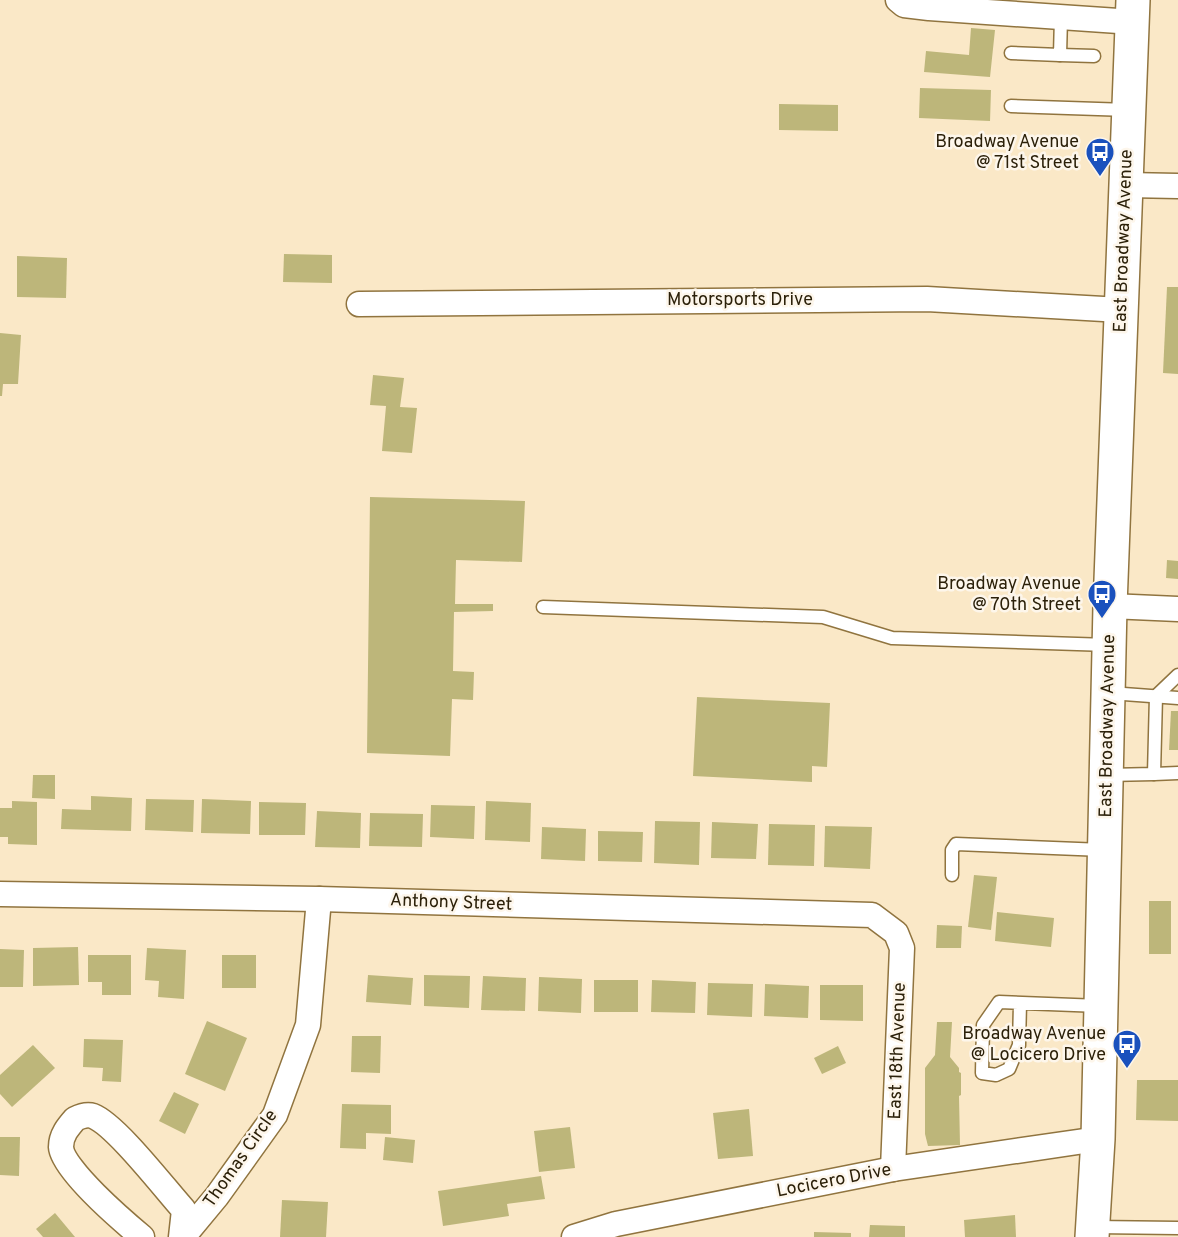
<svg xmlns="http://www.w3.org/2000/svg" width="1178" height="1237" viewBox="0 0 1178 1237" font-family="Overpass,sans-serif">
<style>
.building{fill:#bdb67a}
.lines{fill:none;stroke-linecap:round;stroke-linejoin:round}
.service-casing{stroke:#90743f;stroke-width:15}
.minor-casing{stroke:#90743f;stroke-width:27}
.secondary-casing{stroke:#90743f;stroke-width:36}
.service{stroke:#fff;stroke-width:12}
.minor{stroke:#fff;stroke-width:24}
.secondary{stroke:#fff;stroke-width:33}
.labels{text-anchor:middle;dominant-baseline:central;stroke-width:5;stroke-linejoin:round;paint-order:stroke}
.poi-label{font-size:18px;fill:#2b2009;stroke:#fdf6eb;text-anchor:end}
.street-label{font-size:18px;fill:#2b2009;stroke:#fdf6eb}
</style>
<rect width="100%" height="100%" fill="#fae8c7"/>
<!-- building -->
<g class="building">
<polygon points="971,28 995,30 990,77 924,72 926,51 969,55"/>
<polygon points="920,88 991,90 990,121 919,118"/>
<polygon points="779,104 838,105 838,131 779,130"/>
<polygon points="284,254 332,255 332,283 283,282"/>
<polygon points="17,256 67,258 66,298 17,297"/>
<polygon points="1167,287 1178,287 1178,374 1163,373"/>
<polygon points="0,333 21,335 18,384 3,384 2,396 0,396"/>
<polygon points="373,375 404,378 400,407 417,408 412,453 382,451 386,406 370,405"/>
<polygon points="370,497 525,501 522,562 456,560 455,604 493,604 493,611 454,612 453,671 474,672 473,700 452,699 450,756 367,753"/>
<polygon points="1167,560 1178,561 1178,579 1166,578"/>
<polygon points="697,697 830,703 827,767 812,766 812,782 693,776"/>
<polygon points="1171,711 1178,711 1178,750 1169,750"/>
<polygon points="33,775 55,775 55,799 32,798"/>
<polygon points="91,796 132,798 131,831 61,829 62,809 91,810"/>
<polygon points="146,799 194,800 193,832 145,830"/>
<polygon points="202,799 251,801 250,834 201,833"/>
<polygon points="12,801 37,802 37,845 8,844 8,837 0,837 0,808 12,808"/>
<polygon points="486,801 531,803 530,842 485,840"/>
<polygon points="259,802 306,803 305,835 259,835"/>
<polygon points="431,805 475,806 474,839 430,837"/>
<polygon points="317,811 361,813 360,848 315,847"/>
<polygon points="370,813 423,814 422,847 369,846"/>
<polygon points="655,821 700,822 699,865 654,863"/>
<polygon points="712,822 758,824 756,859 711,858"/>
<polygon points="769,824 815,825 814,866 768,865"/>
<polygon points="825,826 872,827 870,869 824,867"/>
<polygon points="542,827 586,829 585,861 541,859"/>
<polygon points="598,831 643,832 642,862 598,861"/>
<polygon points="974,875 997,877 991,930 968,927"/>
<rect x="1149" y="901" width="22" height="53"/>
<polygon points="997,912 1054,918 1051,947 995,941"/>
<polygon points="937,925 962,926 961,948 936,948"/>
<polygon points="78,947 79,985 33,986 33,948"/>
<polygon points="147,948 186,950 184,999 158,997 159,981 145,980"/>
<polygon points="0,949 24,950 23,987 0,987"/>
<polygon points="88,955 131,955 131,995 102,995 102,982 88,982"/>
<rect x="222" y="955" width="34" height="33"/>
<polygon points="368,975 413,978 411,1005 366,1002"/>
<polygon points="424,975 470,976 469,1008 424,1006"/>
<polygon points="483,976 526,978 525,1011 481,1010"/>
<polygon points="539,977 582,979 581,1013 538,1011"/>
<rect x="594" y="980" width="44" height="32"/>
<polygon points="652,980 696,982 695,1013 651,1012"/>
<polygon points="708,983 753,984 752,1017 707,1015"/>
<polygon points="765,984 809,986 808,1018 764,1016"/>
<polygon points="820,985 863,985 863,1021 820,1020"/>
<polygon points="207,1021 247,1038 225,1091 185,1074"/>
<polygon points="937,1022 952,1022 950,1057 959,1068 959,1072 961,1073 961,1095 959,1096 960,1145 928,1146 925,1134 925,1068 935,1055"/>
<polygon points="352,1036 381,1036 380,1073 351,1072"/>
<polygon points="84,1039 123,1040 121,1082 102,1081 103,1068 83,1067"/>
<polygon points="33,1045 55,1068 12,1107 0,1094 0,1075"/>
<polygon points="838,1046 846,1063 822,1074 814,1058"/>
<polygon points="1137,1080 1178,1080 1178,1121 1136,1120"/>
<polygon points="174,1092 199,1104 185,1134 159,1121"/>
<polygon points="342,1104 391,1105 391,1134 366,1133 366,1149 340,1148"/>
<polygon points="749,1109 753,1156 718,1159 713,1113"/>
<polygon points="570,1127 575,1168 539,1172 534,1131"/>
<polygon points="0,1137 20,1137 19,1176 0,1175"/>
<polygon points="385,1137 415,1140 413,1163 383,1160"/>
<polygon points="541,1176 545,1199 507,1204 509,1216 443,1226 438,1191"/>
<polygon points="282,1200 328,1202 326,1237 280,1237"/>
<polygon points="55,1213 75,1237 43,1237 36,1229"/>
<polygon points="1015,1215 1016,1237 965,1237 964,1220"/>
<polygon points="870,1225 905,1226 905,1237 869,1237"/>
<polygon points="814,1232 851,1233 851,1237 814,1237"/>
</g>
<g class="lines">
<!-- service casing -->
<g class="service-casing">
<g id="service">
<polyline points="1011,53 1060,55 1061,17"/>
<polyline points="1060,55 1094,56"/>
<polyline points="1011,106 1128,110"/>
<polyline points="543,607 823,617 892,638 1108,645"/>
<polyline points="1110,693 1178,698"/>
<polyline points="1154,774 1178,773"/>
<polyline points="1107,775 1154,774 1156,696 1178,675"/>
<polyline points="952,875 952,850 956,844 1103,850"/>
<polyline points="1020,1003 1019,1045 1009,1069 996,1075 982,1073 983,1025 999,1002 1100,1006"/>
<polyline points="1094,1227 1178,1228"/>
</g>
</g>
<!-- minor casing -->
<g class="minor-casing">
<g id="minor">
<polyline points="898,0 904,5 929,8 1133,22"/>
<polyline points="1127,185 1178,186"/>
<polyline points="359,304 927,299 1121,310"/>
<polyline points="1110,606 1178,609"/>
<polyline points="0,894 319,899 872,915 896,933 902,948 893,1169"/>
<path d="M142,1237c-18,-15 -80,-68 -81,-90 0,-12 7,-20 14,-28 6,-3 12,-5 18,-3 23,9 72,73 91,94l-3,27"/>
<polyline points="183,1237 217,1196 275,1115 308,1025 319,899"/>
<polyline points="574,1237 616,1224 893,1169 1098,1139"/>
</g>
</g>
<!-- secondary casing -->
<g class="secondary-casing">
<polyline id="secondary" points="1092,1237 1098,1139 1110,606 1133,0"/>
</g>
<!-- service -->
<use href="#service" class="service"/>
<!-- minor -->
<use href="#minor" class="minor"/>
<!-- secondary -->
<use href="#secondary" class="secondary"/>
</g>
<!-- icons -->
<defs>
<g id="bus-pin" transform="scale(1.5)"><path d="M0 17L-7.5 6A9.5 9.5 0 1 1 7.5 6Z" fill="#1a51bd" stroke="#fdf6eb"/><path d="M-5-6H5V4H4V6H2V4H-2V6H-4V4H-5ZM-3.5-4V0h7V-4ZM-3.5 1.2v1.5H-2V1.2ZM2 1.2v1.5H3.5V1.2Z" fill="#fff"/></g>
</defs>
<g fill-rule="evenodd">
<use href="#bus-pin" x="1100" y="152"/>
<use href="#bus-pin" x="1102" y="594"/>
<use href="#bus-pin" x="1127" y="1044"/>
</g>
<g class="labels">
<!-- poi labels -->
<g class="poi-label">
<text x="1079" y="142">Broadway Avenue<tspan x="1079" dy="21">@ 71st Street</tspan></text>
<text x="1081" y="584">Broadway Avenue<tspan x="1081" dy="21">@ 70th Street</tspan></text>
<text x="1106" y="1034">Broadway Avenue<tspan x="1106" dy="21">@ Locicero Drive</tspan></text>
</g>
<!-- street labels -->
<g class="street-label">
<text transform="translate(1124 241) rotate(-88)">East Broadway Avenue</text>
<text x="740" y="300">Motorsports Drive</text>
<text transform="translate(1108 726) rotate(-89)">East Broadway Avenue</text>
<text transform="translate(451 903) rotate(2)">Anthony Street</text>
<text transform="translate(898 1051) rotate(-88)">East 18th Avenue</text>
<text transform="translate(241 1159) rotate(-55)">Thomas Circle</text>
<text transform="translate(834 1181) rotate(-11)">Locicero Drive</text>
</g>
</g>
</svg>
